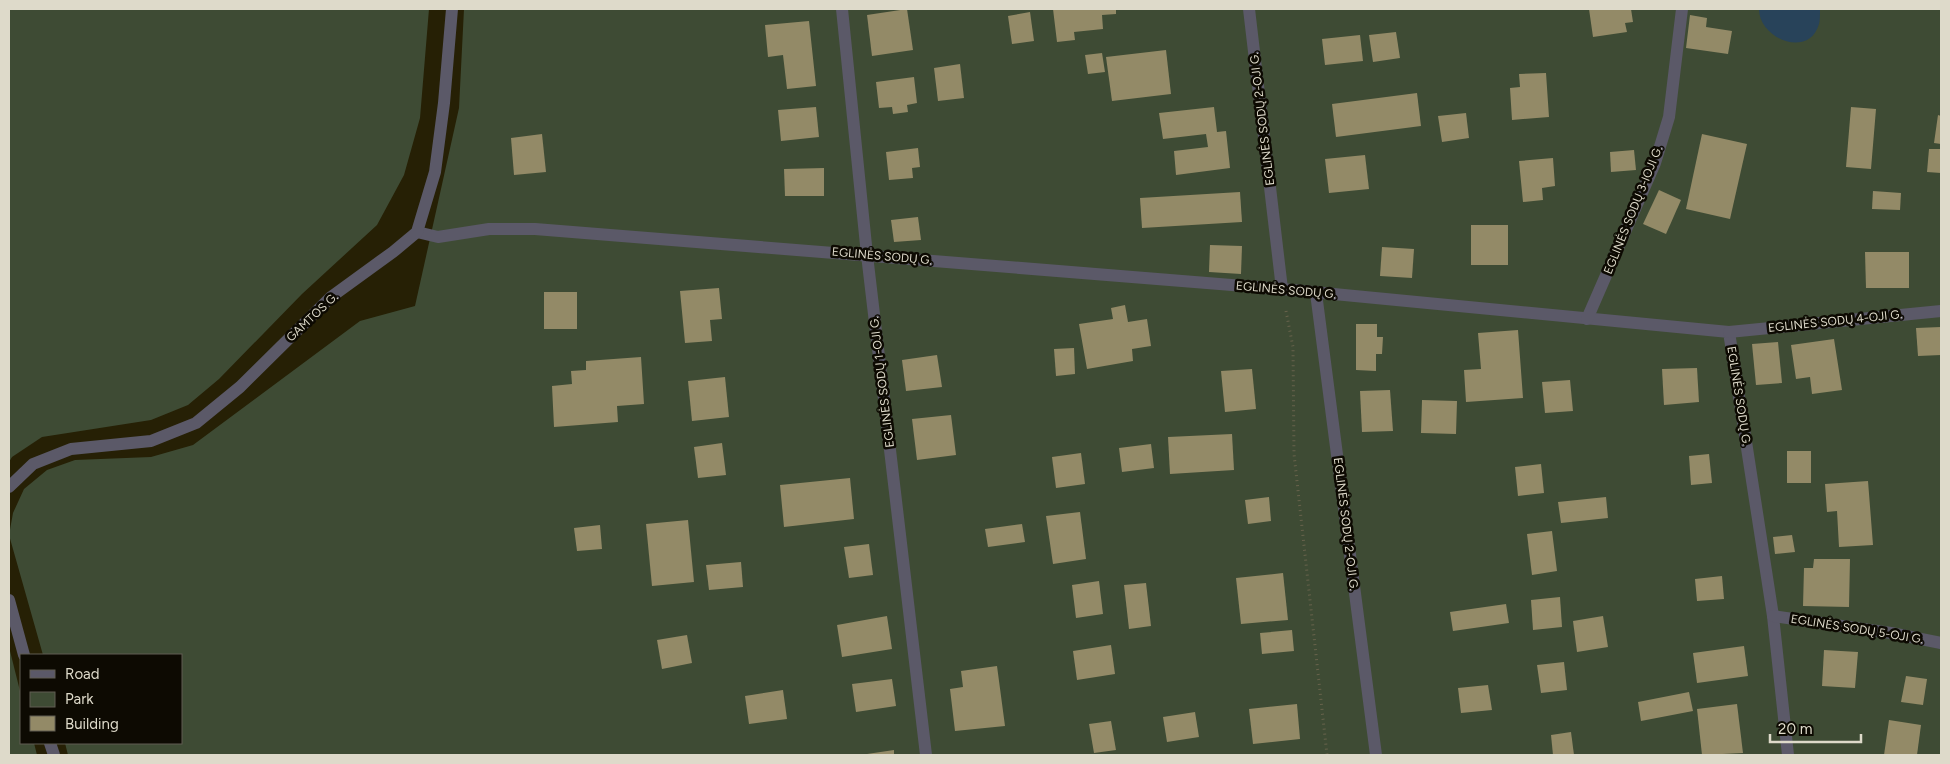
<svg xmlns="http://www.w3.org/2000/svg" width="1950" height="764" viewBox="0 0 1950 764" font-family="Figtree,sans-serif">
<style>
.green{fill:#3e4b34}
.water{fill:#28435a}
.building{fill:#938a67}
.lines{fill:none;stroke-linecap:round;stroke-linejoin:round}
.path{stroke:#68634c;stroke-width:3;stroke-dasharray:1 4;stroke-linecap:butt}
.minor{stroke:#5b5968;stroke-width:12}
.labels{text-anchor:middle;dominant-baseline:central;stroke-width:5;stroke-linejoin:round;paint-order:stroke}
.street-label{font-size:12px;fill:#dedaca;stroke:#0d0a02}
</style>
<rect width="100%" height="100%" fill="#262005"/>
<!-- green -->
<g class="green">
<polygon points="9,9 429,9 420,118 404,175 377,225 302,294 219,379 188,405 151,420 42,437 12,457 9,462"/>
<polygon points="464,9 1941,9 1941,755 68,755 65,743 181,743 181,655 43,655 9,535 13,513 24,489 47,470 75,460 151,457 193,445 360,321 415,306 459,108"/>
<polygon points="9,647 21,695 21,743 34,743 37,755 9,755"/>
</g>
<!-- water -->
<path class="water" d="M1759,9h61c0,5 0,11 -1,15 -10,35 -60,15 -60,-15z"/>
<!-- building -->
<g class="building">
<polygon points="907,9 913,50 872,56 867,15"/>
<polygon points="1053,9 1116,9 1116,14 1102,15 1103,29 1074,32 1075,40 1057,42"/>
<polygon points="1589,9 1631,9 1633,22 1625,23 1627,32 1593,37"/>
<polygon points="1030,12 1034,41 1012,44 1008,16"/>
<polygon points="1690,15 1707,18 1706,27 1732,31 1728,54 1686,48"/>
<polygon points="809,21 816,86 787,89 783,55 768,57 765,25"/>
<polygon points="1396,32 1400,58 1373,62 1369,35"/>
<polygon points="1360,35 1363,61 1325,65 1322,39"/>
<polygon points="1166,50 1171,94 1112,101 1106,57"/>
<polygon points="1102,53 1105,72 1088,74 1085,55"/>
<polygon points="960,64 964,98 938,101 934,68"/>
<polygon points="1546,73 1549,117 1512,120 1510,88 1520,87 1519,74"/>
<polygon points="914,77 917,103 907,105 908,112 893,114 892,107 879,108 876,82"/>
<polygon points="1417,93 1421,126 1336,137 1332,104"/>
<polygon points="816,107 819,137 781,141 778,110"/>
<polygon points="1214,107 1217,132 1226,131 1230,168 1176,175 1174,151 1208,147 1206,134 1163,139 1159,113"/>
<polygon points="1851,107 1876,109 1871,169 1846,167"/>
<polygon points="1466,113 1469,138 1442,142 1438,116"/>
<polygon points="1938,115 1941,116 1941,144 1934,143"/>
<polygon points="542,134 546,172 514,175 511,138"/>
<polygon points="1702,134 1747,144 1730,219 1686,209"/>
<polygon points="918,148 920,167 912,168 913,178 889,180 886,152"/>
<polygon points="1929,149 1941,149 1941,173 1927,172"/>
<polygon points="1634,150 1636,170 1611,172 1610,152"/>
<polygon points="1365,155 1369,189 1329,193 1325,159"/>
<polygon points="1553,158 1555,186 1542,188 1543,200 1523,202 1519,161"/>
<polygon points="824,168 824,196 785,196 784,169"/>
<polygon points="1659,190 1681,200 1666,234 1643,224"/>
<polygon points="1873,191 1901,193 1900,210 1872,209"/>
<polygon points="1240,192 1242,222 1142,228 1140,198"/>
<polygon points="918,217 921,240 894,242 891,220"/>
<rect x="1471" y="225" width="37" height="40"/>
<polygon points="1210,245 1242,246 1241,274 1209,272"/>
<polygon points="1382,247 1414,249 1412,278 1380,276"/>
<polygon points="1865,252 1909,252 1909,288 1866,288"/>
<polygon points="719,288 722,319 710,320 712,341 685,343 680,291"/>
<rect x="544" y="292" width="33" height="37"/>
<polygon points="1125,305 1128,322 1147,319 1151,346 1132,349 1133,361 1087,369 1079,324 1113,319 1111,308"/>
<polygon points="1356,324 1377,324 1377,337 1383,337 1382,354 1376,354 1376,371 1356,370"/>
<polygon points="1941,327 1941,355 1918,356 1916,328"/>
<polygon points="1518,330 1523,398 1466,402 1464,370 1481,369 1478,333"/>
<polygon points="1834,339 1842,390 1812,394 1810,377 1796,379 1791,345"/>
<polygon points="1778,342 1782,383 1756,385 1752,344"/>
<polygon points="1074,348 1075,374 1056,376 1054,349"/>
<polygon points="937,355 942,387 906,391 902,360"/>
<polygon points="641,357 644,404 617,406 618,422 554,427 552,386 572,384 571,371 586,370 586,361"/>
<polygon points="1697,368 1699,402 1664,405 1662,369"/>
<polygon points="1252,369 1256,409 1225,412 1221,371"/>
<polygon points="725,377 729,417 692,421 688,381"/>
<polygon points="1570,380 1573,411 1545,413 1542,382"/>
<polygon points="1390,390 1393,431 1362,432 1360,391"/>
<polygon points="1422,400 1457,401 1456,434 1421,433"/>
<polygon points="951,415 956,455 917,460 912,419"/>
<polygon points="1232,434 1234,470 1170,474 1168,437"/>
<polygon points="722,443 726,475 698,478 694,447"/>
<polygon points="1151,444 1154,468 1122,472 1119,448"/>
<rect x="1787" y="451" width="24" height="32"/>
<polygon points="1081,453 1085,484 1056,488 1052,457"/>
<polygon points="1709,454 1712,483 1691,485 1689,456"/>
<polygon points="1541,464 1544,493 1518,496 1515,467"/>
<polygon points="850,478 854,519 784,527 780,485"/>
<polygon points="1868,481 1873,545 1839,547 1837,511 1827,512 1825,484"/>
<polygon points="1269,497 1271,521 1248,524 1245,500"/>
<polygon points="1606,497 1608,518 1561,523 1558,502"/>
<polygon points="1080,512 1086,559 1053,564 1046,516"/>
<polygon points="688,520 694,582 652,586 646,524"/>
<polygon points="1022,524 1025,542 988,547 985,529"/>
<polygon points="600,525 602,549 577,551 574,528"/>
<polygon points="1552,531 1557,571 1532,575 1527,534"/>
<polygon points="1792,535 1795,552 1775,554 1773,537"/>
<polygon points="869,544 873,575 849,578 844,547"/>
<polygon points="1814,559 1850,559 1849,607 1803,606 1804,568 1813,568"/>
<polygon points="741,562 743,587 709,590 706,565"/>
<polygon points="1283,573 1288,620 1241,624 1236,578"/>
<polygon points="1722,576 1724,599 1697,601 1695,579"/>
<polygon points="1099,581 1103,614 1076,618 1072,585"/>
<polygon points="1146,583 1151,626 1129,629 1124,585"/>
<polygon points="1560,597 1562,627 1533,630 1531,600"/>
<polygon points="1506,604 1509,623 1453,631 1450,612"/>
<polygon points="887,616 892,649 842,657 837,625"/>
<polygon points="1603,616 1608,647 1577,652 1573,621"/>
<polygon points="1292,630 1294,651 1262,654 1260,633"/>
<polygon points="687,635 692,663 662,669 657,640"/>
<polygon points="1111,645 1115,674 1077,680 1073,651"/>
<polygon points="1744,646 1748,676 1697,683 1693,653"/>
<polygon points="1824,650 1858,652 1855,688 1822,686"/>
<polygon points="1564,662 1567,690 1541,693 1537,665"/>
<polygon points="997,666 1005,726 955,731 950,689 963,687 961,671"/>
<polygon points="1906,676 1927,679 1923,705 1901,702"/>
<polygon points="892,679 896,706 856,712 852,684"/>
<polygon points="1488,685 1492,710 1461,713 1458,688"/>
<polygon points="783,690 787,719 749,724 745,696"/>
<polygon points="1689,692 1693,711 1641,721 1638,702"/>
<polygon points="1297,704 1300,739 1253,744 1249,709"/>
<polygon points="1737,704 1743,753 1702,755 1697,709"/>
<polygon points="1195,712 1199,737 1167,742 1163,717"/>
<polygon points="1889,720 1921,725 1917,755 1884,755"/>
<polygon points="1111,721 1116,750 1094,753 1089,724"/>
<polygon points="1571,732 1574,755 1553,755 1551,735"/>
<polygon points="894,750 894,755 867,755 867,754"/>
</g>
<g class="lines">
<!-- path -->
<polyline class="path" points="1286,311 1293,347 1294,454 1327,755"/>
<!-- minor -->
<g class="minor">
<polyline points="842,9 867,255 926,755"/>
<polyline points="1249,9 1282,289"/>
<polyline points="417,232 438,237 489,229 535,229 1282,289 1729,332 1773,616 1788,755"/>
<polyline points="1316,293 1376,755"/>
<polyline points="1587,319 1655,163 1669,117 1682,9"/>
<polyline points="1729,332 1941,311"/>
<polyline points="9,487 33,464 71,449 151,441 196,423 240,387 331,297 393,252 417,232 435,172 444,103 452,9"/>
<polyline points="9,600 24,655"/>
<polyline points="1773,616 1891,633 1941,643"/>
<polyline points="50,743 54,755"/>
</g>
</g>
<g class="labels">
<!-- street labels -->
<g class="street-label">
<text transform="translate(1262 119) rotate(-97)">EGLINĖS SODŲ 2-OJI G.</text>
<text transform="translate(1633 210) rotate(-68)">EGLINĖS SODŲ 3-IOJI G.</text>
<text transform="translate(882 256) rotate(5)">EGLINĖS SODŲ G.</text>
<text transform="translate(1286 290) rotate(5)">EGLINĖS SODŲ G.</text>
<text transform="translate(312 317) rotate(-43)">GAMTOS G.</text>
<text transform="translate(1835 321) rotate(-6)">EGLINĖS SODŲ 4-OJI G.</text>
<text transform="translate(882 382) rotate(-97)">EGLINĖS SODŲ 1-OJI G.</text>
<text transform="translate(1739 396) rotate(81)">EGLINĖS SODŲ G.</text>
<text transform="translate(1346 524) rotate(83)">EGLINĖS SODŲ 2-OJI G.</text>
<text transform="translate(1857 629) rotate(9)">EGLINĖS SODŲ 5-OJI G.</text>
</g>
</g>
<!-- border -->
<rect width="1950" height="764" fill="none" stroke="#dedaca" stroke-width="20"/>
<!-- legend -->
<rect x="20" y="654" width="162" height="90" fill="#0d0a02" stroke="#615d52"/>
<rect x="30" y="670" width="25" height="8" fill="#5b5968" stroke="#615d52"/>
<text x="65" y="679" font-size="15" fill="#dedaca">Road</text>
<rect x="30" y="692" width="25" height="15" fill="#3e4b34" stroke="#615d52"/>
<text x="65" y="704" font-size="15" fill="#dedaca">Park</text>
<rect x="30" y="716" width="25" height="15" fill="#938a67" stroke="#615d52"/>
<text x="65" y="729" font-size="15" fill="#dedaca">Building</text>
<!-- scale -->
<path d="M1770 734v8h91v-8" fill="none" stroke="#dedaca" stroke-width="2.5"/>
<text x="1778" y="734" font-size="15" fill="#dedaca" stroke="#0d0a02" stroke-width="4" paint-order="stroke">20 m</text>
</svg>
